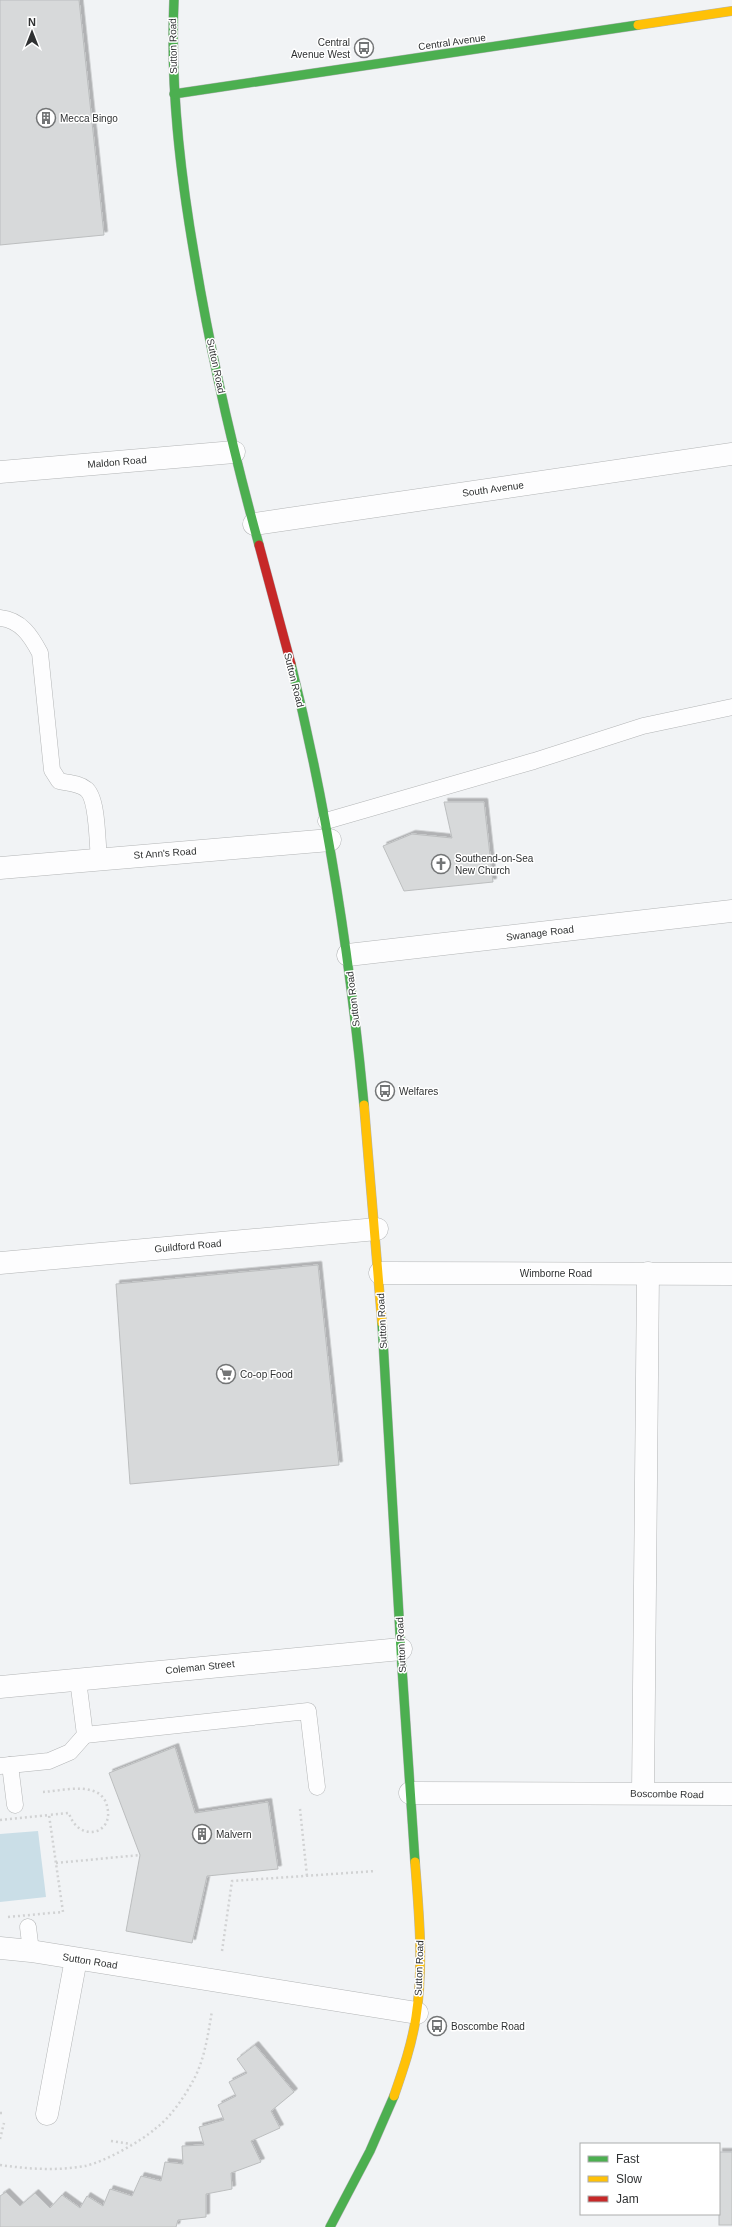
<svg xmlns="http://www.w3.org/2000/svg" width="732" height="2227" viewBox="0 0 732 2227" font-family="Helvetica,sans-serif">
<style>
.green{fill:#cadee7}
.building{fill:#d7d9da;stroke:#bcbebf;filter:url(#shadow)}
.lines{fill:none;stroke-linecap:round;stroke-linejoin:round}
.lane-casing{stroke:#b3b5b6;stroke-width:17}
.street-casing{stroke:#b3b5b6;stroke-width:23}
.fast-casing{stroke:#b3b5b6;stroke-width:10}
.slow-casing{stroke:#b3b5b6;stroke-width:10}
.jam-casing{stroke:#b3b5b6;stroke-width:10}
.path{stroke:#d1d2d3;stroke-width:2.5;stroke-dasharray:2 3;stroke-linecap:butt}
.lane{stroke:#fdfdfe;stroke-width:16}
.street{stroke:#fdfdfe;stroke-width:22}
.fast{stroke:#4caf50;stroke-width:9}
.slow{stroke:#ffc107;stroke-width:9}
.jam{stroke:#c62828;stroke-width:9}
.path-bridge{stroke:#d1d2d3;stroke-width:2.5;stroke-dasharray:2 3;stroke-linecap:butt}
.labels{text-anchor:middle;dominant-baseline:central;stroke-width:3;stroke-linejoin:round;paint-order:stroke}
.poi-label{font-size:10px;fill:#2f3132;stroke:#fff;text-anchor:start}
.street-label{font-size:10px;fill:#2f3132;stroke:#fff}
</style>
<defs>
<filter id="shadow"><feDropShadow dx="3.5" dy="-3.5" stdDeviation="0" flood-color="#0004"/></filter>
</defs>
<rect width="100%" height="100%" fill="#f1f3f5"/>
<!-- green -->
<polygon class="green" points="38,1831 46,1897 0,1902 0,1834"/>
<!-- building -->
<g class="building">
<polygon points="0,0 79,0 104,235 0,245"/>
<polygon points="444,802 484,802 493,882 404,891 383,846 412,834 452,838"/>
<polygon points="318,1265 339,1465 130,1484 116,1284"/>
<polygon points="175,1747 195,1813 268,1802 278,1869 207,1876 192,1943 126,1931 140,1855 109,1773"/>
<polygon points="255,2045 294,2092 271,2111 280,2128 251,2141 261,2162 231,2173 232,2189 206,2194 206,2217 178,2220 176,2227 0,2227 0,2196 6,2192 20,2206 35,2193 50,2208 62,2195 80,2208 87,2196 103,2206 110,2189 132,2196 141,2176 161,2181 165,2162 183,2164 182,2146 204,2145 199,2127 224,2120 218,2105 236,2096 229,2082 247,2073 237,2059"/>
<rect x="719" y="2152" width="13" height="73"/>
</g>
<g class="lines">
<!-- lane casing -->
<g class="lane-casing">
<g id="lane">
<path d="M0,618c21,2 31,18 40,35l12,117 7,11c9,2 20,2 27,8 12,9 11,54 13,69"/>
<polyline points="326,821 534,761 643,726 732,707"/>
<polyline points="85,1735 308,1711 317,1787"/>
<polyline points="10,1765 15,1805"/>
<polyline points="0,1766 49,1761 70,1752 85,1735 78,1680"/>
<polyline points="28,1927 31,1951"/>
</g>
</g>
<!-- street casing -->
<g class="street-casing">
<g id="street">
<polyline points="0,472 234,452"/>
<polyline points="254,524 732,454"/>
<polyline points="0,868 330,840"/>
<polyline points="348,955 732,911"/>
<polyline points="0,1263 377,1229"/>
<polyline points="380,1273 732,1274"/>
<polyline points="0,1687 401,1649"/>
<polyline points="410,1793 732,1794"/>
<polyline points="643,1793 648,1273"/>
<polyline points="0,1948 31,1951 417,2013"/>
<polyline points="47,2114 76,1959"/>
</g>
</g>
<!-- fast casing -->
<g class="fast-casing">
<g id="fast">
<path d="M174,0c-4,87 6,173 21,259 16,96 38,192 64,286"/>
<polyline points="174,94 638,25"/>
<path d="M291,664c36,144 59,293 73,441"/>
<polyline points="382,1323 402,1668 415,1862"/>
<polyline points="330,2227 370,2151 394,2096"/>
</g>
</g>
<!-- slow casing -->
<g class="slow-casing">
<g id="slow">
<polyline points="638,25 732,11"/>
<polyline points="364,1105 382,1323"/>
<path d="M394,2096c9,-26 18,-52 22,-79 8,-52 3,-104 -1,-155"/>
</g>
</g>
<!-- jam casing -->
<g class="jam-casing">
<polyline id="jam" points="259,545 291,664"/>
</g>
<!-- path -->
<g class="path">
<path d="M43,1792c17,-1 37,-7 53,0 5,2 10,8 11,14 8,29 -29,37 -38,7l-20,2"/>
<polyline points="300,1809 307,1876"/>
<polyline points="40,1816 49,1815 63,1912 51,1913"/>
<polyline points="56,1863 140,1855"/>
<polyline points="222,1951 232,1881 376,1871"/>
<polyline points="0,2113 5,2113"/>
<polyline points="0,2139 4,2123"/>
<polyline points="111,2141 131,2144"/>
<path d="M0,2165c28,4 57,6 85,1 19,-4 55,-24 70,-37 16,-12 30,-33 39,-50 11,-21 14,-45 18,-68"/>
</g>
<!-- lane -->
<use href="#lane" class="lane"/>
<!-- street -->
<use href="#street" class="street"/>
<!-- fast -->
<use href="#fast" class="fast"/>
<!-- slow -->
<use href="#slow" class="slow"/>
<!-- jam -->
<use href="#jam" class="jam"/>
<!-- path-bridge -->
<g class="path-bridge">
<polyline points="0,1820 40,1816"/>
<polyline points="8,1917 51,1913"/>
</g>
</g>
<!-- icons -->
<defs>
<g id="bus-ring" transform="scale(1)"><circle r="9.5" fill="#fff" stroke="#737576" stroke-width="1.5"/><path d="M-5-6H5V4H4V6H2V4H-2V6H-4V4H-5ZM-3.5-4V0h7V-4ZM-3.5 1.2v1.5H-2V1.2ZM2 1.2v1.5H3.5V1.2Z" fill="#737576"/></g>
<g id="building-ring" transform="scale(1)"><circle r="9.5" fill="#fff" stroke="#737576" stroke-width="1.5"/><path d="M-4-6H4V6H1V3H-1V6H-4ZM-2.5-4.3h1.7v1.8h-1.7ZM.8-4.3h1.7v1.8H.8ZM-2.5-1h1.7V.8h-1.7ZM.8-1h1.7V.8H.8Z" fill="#737576"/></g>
<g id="church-ring" transform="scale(1)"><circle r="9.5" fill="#fff" stroke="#737576" stroke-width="1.5"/><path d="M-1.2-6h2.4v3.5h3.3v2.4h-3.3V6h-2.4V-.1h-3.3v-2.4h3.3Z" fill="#737576"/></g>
<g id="supermarket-ring" transform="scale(1)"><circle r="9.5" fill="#fff" stroke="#737576" stroke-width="1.5"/><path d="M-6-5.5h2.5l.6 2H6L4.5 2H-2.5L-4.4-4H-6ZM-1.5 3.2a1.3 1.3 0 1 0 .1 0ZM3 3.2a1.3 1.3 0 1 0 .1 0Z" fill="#737576"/></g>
</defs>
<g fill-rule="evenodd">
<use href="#bus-ring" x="364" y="48"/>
<use href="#building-ring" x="46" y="118"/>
<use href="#church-ring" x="441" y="864"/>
<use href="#bus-ring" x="385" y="1091"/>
<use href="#supermarket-ring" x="226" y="1374"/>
<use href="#building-ring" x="202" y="1834"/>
<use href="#bus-ring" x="437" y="2026"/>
</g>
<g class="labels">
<!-- poi labels -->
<g class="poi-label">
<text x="350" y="42" text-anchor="end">Central<tspan x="350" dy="12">Avenue West</tspan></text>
<text x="60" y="118">Mecca Bingo</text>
<text x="455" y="858">Southend-on-Sea<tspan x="455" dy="12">New Church</tspan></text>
<text x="399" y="1091">Welfares</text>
<text x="240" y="1374">Co-op Food</text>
<text x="216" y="1834">Malvern</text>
<text x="451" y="2026">Boscombe Road</text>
</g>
<!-- street labels -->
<g class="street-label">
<text transform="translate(452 42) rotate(-8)">Central Avenue</text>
<text transform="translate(173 46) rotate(-91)">Sutton Road</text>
<text transform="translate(216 366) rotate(78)">Sutton Road</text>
<text transform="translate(117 462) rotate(-5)">Maldon Road</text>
<text transform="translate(493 489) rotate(-8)">South Avenue</text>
<text transform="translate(294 680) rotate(76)">Sutton Road</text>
<text transform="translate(165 853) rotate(-4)">St Ann's Road</text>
<text transform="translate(540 933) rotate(-7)">Swanage Road</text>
<text transform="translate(353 999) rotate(-97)">Sutton Road</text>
<text transform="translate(188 1246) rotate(-5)">Guildford Road</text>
<text x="556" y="1273">Wimborne Road</text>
<text transform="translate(382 1321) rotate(-93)">Sutton Road</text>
<text transform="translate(401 1645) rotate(-93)">Sutton Road</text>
<text transform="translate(200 1667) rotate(-6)">Coleman Street</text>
<text transform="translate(667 1794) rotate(1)">Boscombe Road</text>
<text transform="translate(90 1961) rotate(9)">Sutton Road</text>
<text transform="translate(419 1968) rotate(-88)">Sutton Road</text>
</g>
</g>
<!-- legend -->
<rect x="580" y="2143" width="140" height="72" fill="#ffffff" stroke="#acadad"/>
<rect x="588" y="2156" width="20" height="6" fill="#4caf50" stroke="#acadad"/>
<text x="616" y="2163" font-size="12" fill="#2f3132">Fast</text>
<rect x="588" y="2176" width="20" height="6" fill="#ffc107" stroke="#acadad"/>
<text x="616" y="2183" font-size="12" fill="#2f3132">Slow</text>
<rect x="588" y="2196" width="20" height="6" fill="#c62828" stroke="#acadad"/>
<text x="616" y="2203" font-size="12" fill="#2f3132">Jam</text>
<!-- north arrow -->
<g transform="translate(32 32)" stroke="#ffffff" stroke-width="3" paint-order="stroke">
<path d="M0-3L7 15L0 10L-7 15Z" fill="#2f3132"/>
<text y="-6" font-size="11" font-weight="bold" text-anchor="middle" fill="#2f3132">N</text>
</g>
</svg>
